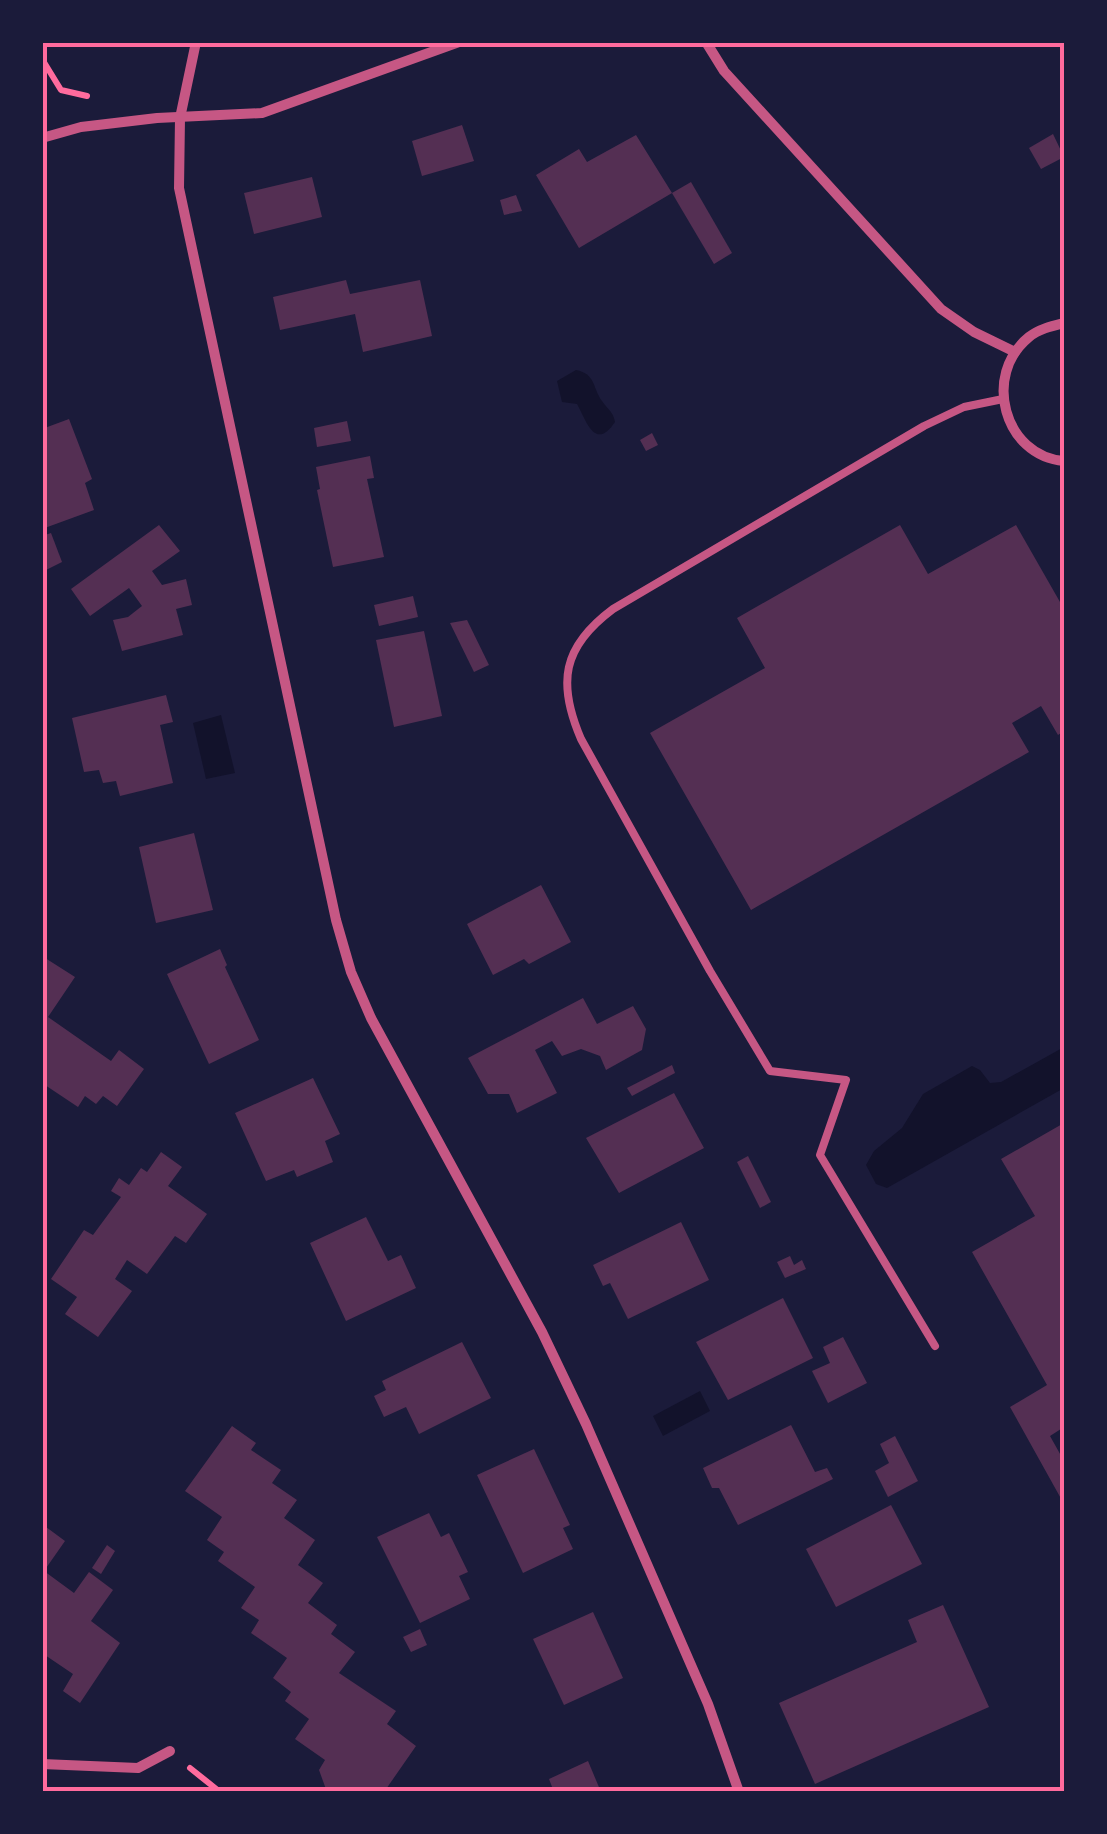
<svg xmlns="http://www.w3.org/2000/svg" width="1107" height="1834" viewBox="0 0 1107 1834" font-family="Signika,sans-serif">
<style>
.water{fill:#12122b}
.building{fill:#542f53}
.lines{fill:none;stroke-linecap:round;stroke-linejoin:round}
.path{stroke:#ff6b9d;stroke-width:6}
.service{stroke:#c65784;stroke-width:8}
.minor{stroke:#c65784;stroke-width:10}
.neatline{fill:none;stroke:#ff6b9d;stroke-width:4}
</style>
<rect width="100%" height="100%" fill="#1b1b3a"/>
<!-- water -->
<g class="water">
<path d="M576,370c20,4 16,17 26,31 6,9 11,10 13,21 -20,30 -29,-2 -38,-18l-15,-2 -5,-21z"/>
<polygon points="221,715 235,773 206,779 193,723"/>
<polygon points="1064,1047 1064,1088 887,1188 876,1184 866,1165 874,1151 902,1128 923,1094 972,1066 980,1070 990,1083 1001,1082"/>
<polygon points="700,1391 710,1411 663,1436 653,1416"/>
</g>
<!-- building -->
<g class="building">
<polygon points="462,125 474,161 422,176 412,141"/>
<polygon points="1053,134 1064,157 1041,169 1029,148"/>
<polygon points="636,135 672,193 579,248 536,175 579,149 587,162"/>
<polygon points="312,177 322,217 254,234 244,193"/>
<polygon points="691,182 732,253 714,264 672,193"/>
<polygon points="516,195 522,211 504,215 500,200"/>
<polygon points="346,280 350,294 420,280 432,336 363,352 355,314 280,330 273,297"/>
<polygon points="69,419 92,479 85,483 94,510 42,529 42,429"/>
<polygon points="347,421 351,441 317,447 314,428"/>
<polygon points="652,433 658,445 646,451 640,440"/>
<polygon points="370,456 374,478 367,479 384,557 333,567 317,490 320,489 316,467"/>
<polygon points="159,525 180,551 152,571 162,585 186,579 192,605 176,609 183,635 122,651 113,620 128,617 142,606 129,588 90,616 71,589"/>
<polygon points="900,525 928,574 1016,525 1064,609 1064,731 1058,735 1041,706 1012,723 1029,752 751,910 650,733 765,668 737,618"/>
<polygon points="51,533 62,562 42,572 42,536"/>
<polygon points="413,596 418,617 379,626 374,605"/>
<polygon points="467,620 489,665 474,672 450,623"/>
<polygon points="424,631 442,716 394,727 376,640"/>
<polygon points="166,695 173,722 160,725 173,783 120,796 116,781 103,783 99,770 84,772 72,718"/>
<polygon points="194,833 213,910 156,923 139,847"/>
<polygon points="541,885 571,942 529,964 524,959 493,975 467,924"/>
<polygon points="220,949 227,965 225,967 259,1040 209,1064 167,974"/>
<polygon points="42,956 75,977 48,1017 111,1061 119,1050 144,1069 117,1106 103,1096 96,1104 85,1096 78,1107 42,1083"/>
<polygon points="583,998 597,1024 633,1006 646,1029 642,1050 606,1070 600,1056 581,1049 562,1056 552,1041 535,1050 557,1093 517,1113 509,1094 488,1094 468,1058"/>
<polygon points="672,1065 675,1073 632,1096 627,1088"/>
<polygon points="313,1078 340,1134 325,1141 333,1162 297,1177 294,1170 266,1181 235,1113"/>
<polygon points="674,1093 704,1148 619,1193 586,1138"/>
<polygon points="1064,1123 1064,1427 1050,1436 1064,1461 1064,1504 1010,1407 1047,1385 972,1252 1035,1216 1001,1159"/>
<polygon points="161,1152 182,1167 168,1186 207,1214 186,1243 175,1236 147,1274 127,1260 115,1279 132,1291 98,1337 65,1314 77,1297 51,1279 84,1230 93,1235 121,1197 111,1191 119,1178 129,1185 141,1168 147,1172"/>
<polygon points="748,1156 771,1202 760,1208 737,1162"/>
<polygon points="366,1217 388,1261 401,1255 416,1288 346,1321 310,1243"/>
<polygon points="681,1222 709,1280 628,1319 610,1283 603,1286 593,1265"/>
<polygon points="790,1256 794,1265 802,1260 806,1269 785,1278 777,1262"/>
<polygon points="783,1298 813,1358 728,1400 696,1342"/>
<polygon points="843,1337 867,1383 828,1403 812,1371 830,1363 823,1347"/>
<polygon points="462,1342 491,1398 419,1434 406,1407 384,1417 374,1396 386,1390 382,1381"/>
<polygon points="791,1425 815,1472 827,1468 833,1479 738,1525 719,1488 712,1488 703,1468"/>
<polygon points="232,1426 256,1443 251,1450 281,1470 272,1483 297,1500 284,1518 315,1540 298,1565 323,1583 308,1603 337,1625 331,1634 355,1652 339,1673 396,1711 387,1724 416,1746 384,1792 327,1792 319,1770 325,1760 295,1739 309,1719 285,1701 291,1692 273,1678 287,1658 251,1633 259,1620 241,1608 255,1587 218,1561 224,1552 207,1540 222,1517 185,1491"/>
<polygon points="895,1436 918,1481 888,1497 875,1471 889,1463 880,1444"/>
<polygon points="534,1449 570,1525 563,1528 573,1549 523,1573 477,1475"/>
<polygon points="891,1505 922,1564 836,1607 806,1549"/>
<polygon points="429,1513 441,1537 449,1533 468,1572 459,1576 470,1599 420,1623 377,1537"/>
<polygon points="42,1524 65,1541 44,1571 74,1593 89,1572 113,1590 91,1621 120,1643 80,1703 63,1691 73,1674 42,1653"/>
<polygon points="107,1545 115,1551 101,1574 92,1568"/>
<polygon points="943,1605 989,1707 815,1784 779,1703 917,1642 908,1620"/>
<polygon points="593,1612 623,1678 564,1705 533,1639"/>
<polygon points="420,1629 427,1645 411,1652 403,1637"/>
<polygon points="588,1761 601,1792 554,1792 549,1779"/>
</g>
<g class="lines">
<!-- path -->
<g class="path">
<polyline points="42,59 61,90 87,96"/>
<polyline points="190,1768 220,1792"/>
</g>
<!-- service -->
<path class="service" d="M935,1346l-115,-191 26,-75 -76,-9 -60,-100 -129,-232c-24,-56 -19,-92 32,-130l311,-183 40,-19 39,-8"/>
<!-- minor -->
<g class="minor">
<polyline points="196,42 180,118 179,188 336,920 351,972 371,1018 542,1332 586,1424 708,1704 739,1792"/>
<polyline points="706,42 724,71 941,309 974,332 1015,352"/>
<polyline points="42,138 81,127 157,118 262,113 459,42"/>
<path d="M1064,323c-12,3 -25,6 -35,14 -47,38 -25,119 35,124"/>
<polyline points="42,1764 138,1768 170,1751"/>
</g>
</g>
<!-- border -->
<rect width="1107" height="1834" fill="none" stroke="#1b1b3a" stroke-width="90"/>
<rect x="45" y="45" width="1017" height="1744" class="neatline"/>
</svg>
